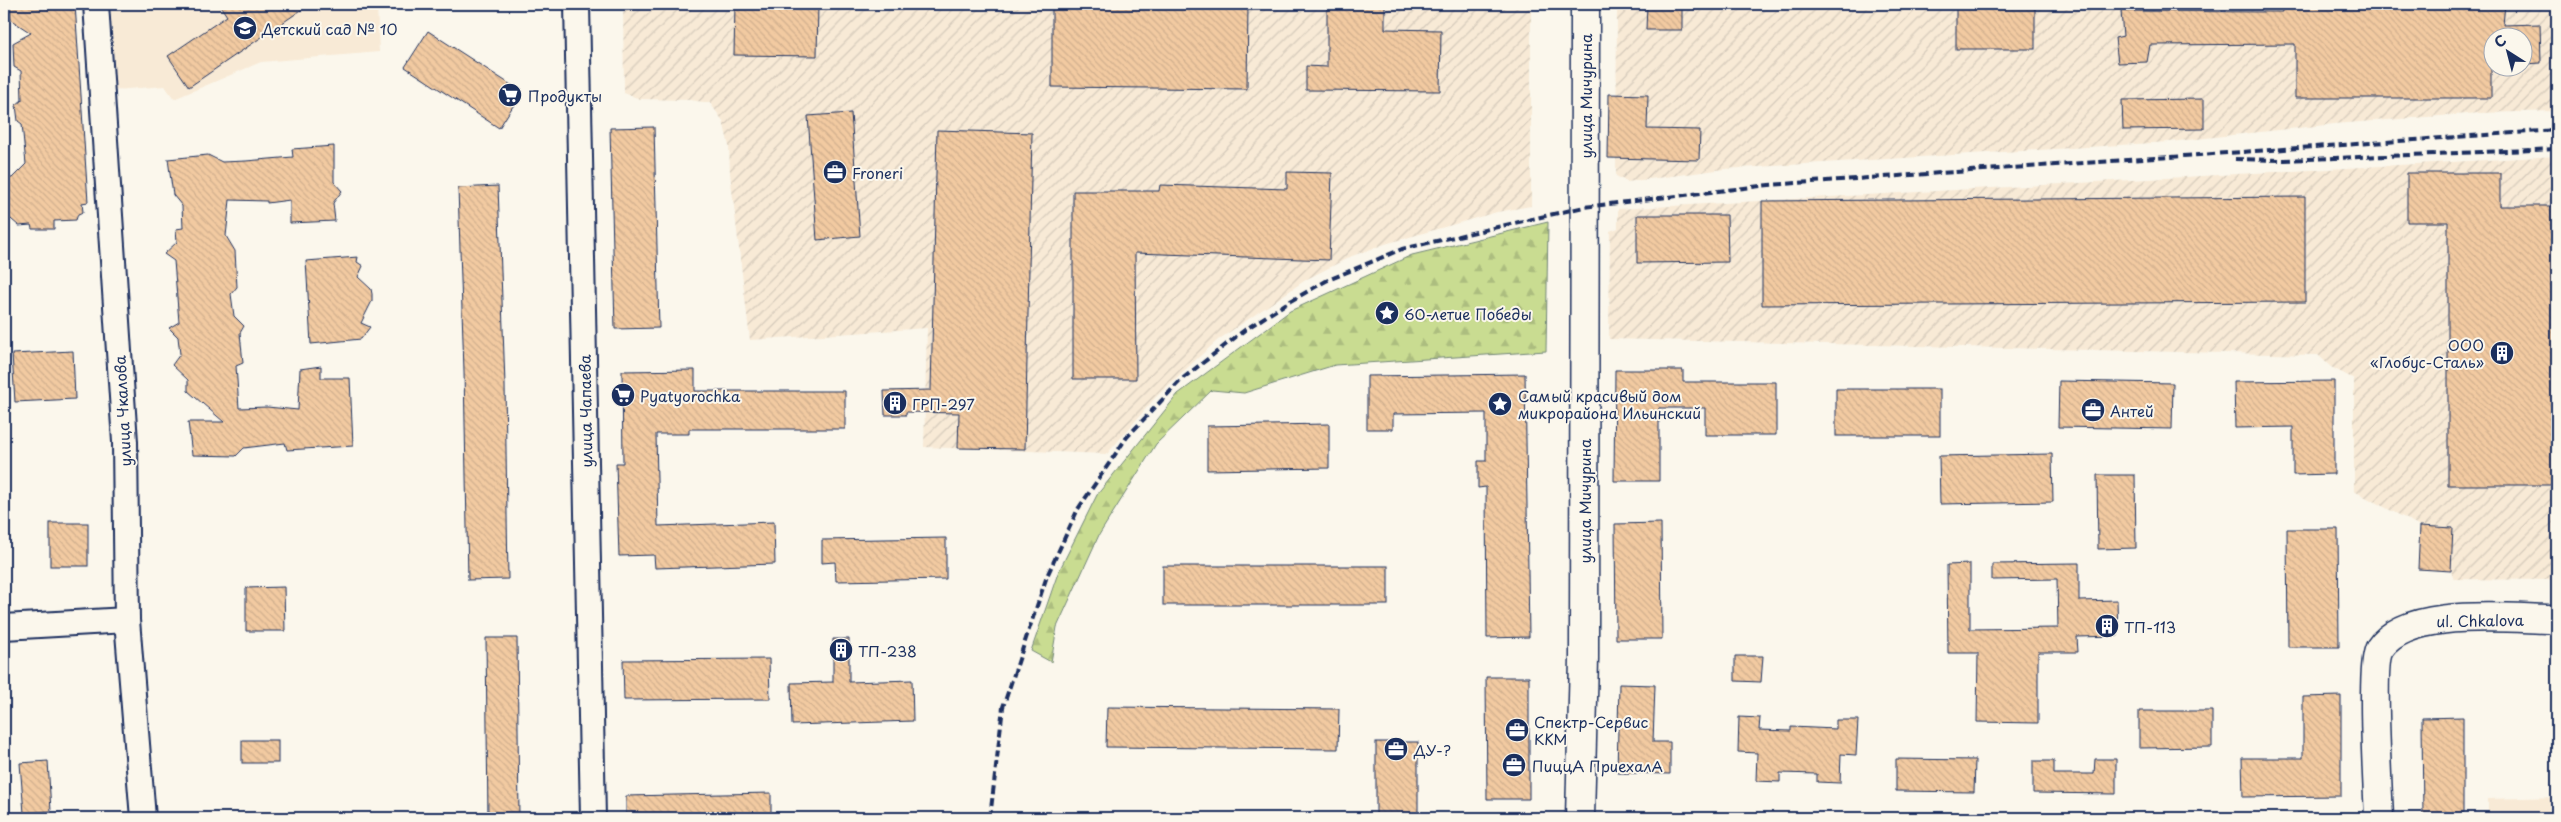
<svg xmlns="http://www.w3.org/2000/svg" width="2561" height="822" viewBox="0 0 2561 822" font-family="'Playpen Sans',sans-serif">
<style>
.built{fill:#f8ead6}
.industrial{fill:url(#industrial-furrows);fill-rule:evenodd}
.forest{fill:url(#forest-firs);stroke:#728678}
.building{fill:url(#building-back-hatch);stroke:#1b2f5e}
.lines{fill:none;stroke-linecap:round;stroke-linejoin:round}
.minor-casing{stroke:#1b2f5e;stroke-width:28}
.tertiary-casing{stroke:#1b2f5e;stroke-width:31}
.secondary-casing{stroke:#1b2f5e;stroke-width:31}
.minor{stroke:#fbf7ec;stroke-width:24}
.tertiary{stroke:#fbf7ec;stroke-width:28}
.secondary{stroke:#fbf7ec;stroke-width:28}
.rail{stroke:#1b2f5e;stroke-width:4;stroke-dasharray:8 4;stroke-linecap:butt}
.labels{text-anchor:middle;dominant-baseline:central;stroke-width:4;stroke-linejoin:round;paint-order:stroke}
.poi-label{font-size:15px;fill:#1b2f5e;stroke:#fbf7ec;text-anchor:start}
.street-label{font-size:15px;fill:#1b2f5e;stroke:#fbf7ec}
</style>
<defs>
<pattern id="industrial-furrows" width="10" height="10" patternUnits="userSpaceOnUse" patternTransform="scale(1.25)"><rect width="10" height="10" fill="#f8ead6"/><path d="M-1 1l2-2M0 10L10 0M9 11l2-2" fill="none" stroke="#d4c9ba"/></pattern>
<pattern id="forest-firs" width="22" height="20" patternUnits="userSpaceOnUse" patternTransform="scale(1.25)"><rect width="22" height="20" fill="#c9dc91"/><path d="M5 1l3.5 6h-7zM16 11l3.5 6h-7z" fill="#acbd7f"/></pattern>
<pattern id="building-back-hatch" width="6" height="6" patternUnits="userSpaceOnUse" patternTransform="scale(1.25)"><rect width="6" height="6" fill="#f2caa1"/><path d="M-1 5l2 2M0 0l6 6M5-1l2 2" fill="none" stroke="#cfae8d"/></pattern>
</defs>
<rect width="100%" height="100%" fill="#fbf7ec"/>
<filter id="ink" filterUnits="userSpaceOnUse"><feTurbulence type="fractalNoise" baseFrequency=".02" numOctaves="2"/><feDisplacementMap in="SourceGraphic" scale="10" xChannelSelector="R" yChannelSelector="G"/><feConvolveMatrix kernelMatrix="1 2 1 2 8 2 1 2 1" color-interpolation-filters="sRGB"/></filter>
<g filter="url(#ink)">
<!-- built -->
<g class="built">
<polygon points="110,4 377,4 379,52 261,62 174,99 165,86 115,90"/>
<polygon points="2557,797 2557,818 2488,818 2488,799"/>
</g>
<!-- industrial -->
<g class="industrial">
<polygon points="623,4 1531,4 1531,206 1497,212 1385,244 1352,256 1307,279 1218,340 1199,357 1156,397 1107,454 924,447 927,328 750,340 730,173 729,146 723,121 710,103 690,100 640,99 624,93"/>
<path d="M1617,4h940v107l-77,2 -146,11 -165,18 -445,27 -97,13 -11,-6zM2494,38h30v30h-30z"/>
<polygon points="2557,156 2557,580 2454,579 2451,571 2418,569 2420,526 2354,491 2354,379 2331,367 2318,355 1609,339 1610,231 1618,228 1618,209"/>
</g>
<!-- forest -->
<polygon class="forest" points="1548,222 1546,351 1335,365 1244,393 1212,390 1156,444 1099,535 1057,627 1051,662 1031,651 1058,573 1097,495 1178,394 1290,311 1412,255"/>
<!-- building -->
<g class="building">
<polygon points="10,4 75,4 88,202 82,203 83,212 78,214 76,220 54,221 54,229 32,229 31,225 19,226 4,213 4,178 12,178 26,164 22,124 18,121 16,105 22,100 21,71 14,67 13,43 31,33 11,20"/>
<polygon points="219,4 310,4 189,87 168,56 227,16"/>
<polygon points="735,4 818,4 817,56 734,55"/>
<polygon points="1052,4 1248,4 1247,89 1052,87"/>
<polygon points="1327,4 1385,4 1385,29 1441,30 1440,91 1306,90 1306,66 1327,67"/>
<polygon points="1647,4 1682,4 1682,30 1646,30"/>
<rect x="1956" y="4" width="79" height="45"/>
<polygon points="2281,4 2505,4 2503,25 2540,24 2541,63 2524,64 2524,38 2494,38 2494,43 2491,43 2491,98 2295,98 2295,44 2150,45 2147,62 2118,63 2115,38 2123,36 2121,11 2282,12"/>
<polygon points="428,31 522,92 499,128 405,67"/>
<polygon points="1609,94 1648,95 1647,129 1700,130 1699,160 1608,158"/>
<polygon points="2204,99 2204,129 2123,130 2122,100"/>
<polygon points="851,113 860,236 817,240 808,116"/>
<polygon points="654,127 659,328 615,329 610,128"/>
<polygon points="937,130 1032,133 1025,449 958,448 959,413 906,412 906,415 885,415 884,391 931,390"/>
<polygon points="334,146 334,182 342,191 333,203 335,221 290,223 290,200 267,203 267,201 230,200 226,236 235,251 237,287 231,294 234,316 244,326 240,333 243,363 236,366 239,408 267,407 298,410 300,369 321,366 321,378 350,378 353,446 287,450 285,443 244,448 236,456 192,455 188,422 224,422 188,391 188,380 172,365 180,354 178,337 169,328 179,322 174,261 164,254 177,242 176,229 183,228 182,206 173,195 168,159 208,155 222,162 246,161 293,157 292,149"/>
<polygon points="1287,172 1332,173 1329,260 1135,253 1136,379 1073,379 1073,191 1159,191 1160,185 1287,189"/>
<polygon points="2407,173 2500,173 2500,206 2557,206 2557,485 2448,485 2448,222 2407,222"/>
<polygon points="498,186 505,385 508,579 468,580 464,371 458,188"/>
<polygon points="2305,197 2305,302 1762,305 1762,201"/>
<polygon points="1637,215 1727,215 1728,262 1637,263"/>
<polygon points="358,257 357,262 363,266 358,277 371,289 372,294 372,301 361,323 370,327 361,339 311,344 306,261"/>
<polygon points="73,351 75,399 15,402 12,354"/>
<polygon points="695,370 695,391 845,391 845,429 689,429 689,434 656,434 658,526 774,522 775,564 655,568 654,555 619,556 616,463 623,463 622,371"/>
<polygon points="1615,370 1683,370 1683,382 1776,382 1776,435 1705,435 1705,408 1659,408 1659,481 1614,481"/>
<polygon points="1525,374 1529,637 1487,638 1486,487 1478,488 1478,461 1486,461 1486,413 1393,414 1393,429 1367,429 1367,376"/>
<polygon points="2059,381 2173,383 2172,429 2058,427"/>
<polygon points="2334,381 2334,474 2293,475 2293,427 2235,428 2234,382"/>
<rect x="1836" y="389" width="104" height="47"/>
<polygon points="1329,424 1329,468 1207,470 1207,426"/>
<polygon points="2052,454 2053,502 1940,504 1939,456"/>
<polygon points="2097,475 2135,475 2136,548 2098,549"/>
<rect x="50" y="523" width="38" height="43"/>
<polygon points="1661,523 1662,639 1616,639 1615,524"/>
<polygon points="2420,526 2453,528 2451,571 2418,569"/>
<polygon points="2287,529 2338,529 2339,647 2288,647"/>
<polygon points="946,538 946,579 836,581 835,562 822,563 822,540"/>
<polygon points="2079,563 2079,601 2117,600 2118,636 2077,637 2078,652 2038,652 2038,723 1977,722 1978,653 1948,653 1947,565 1970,564 1970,629 2058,628 2057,579 1992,580 1992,564"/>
<rect x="1163" y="566" width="225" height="39"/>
<polygon points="284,587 285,631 246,631 246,588"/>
<polygon points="486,638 517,638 519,818 488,818"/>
<polygon points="833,639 849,639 849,682 912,680 913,721 792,725 791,683 833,682"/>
<polygon points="1735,656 1763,656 1761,682 1735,681"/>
<polygon points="769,659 770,699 624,700 623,660"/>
<polygon points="1486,677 1529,677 1529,799 1487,799"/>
<polygon points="1619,684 1655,685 1653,742 1670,742 1670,774 1617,773"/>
<polygon points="2341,696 2341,796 2243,797 2242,758 2303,758 2303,697"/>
<polygon points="1107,707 1339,709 1338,749 1106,747"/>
<polygon points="2139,711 2212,711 2212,747 2139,748"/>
<polygon points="1739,717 1760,718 1759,730 1791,731 1791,727 1836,729 1836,720 1858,720 1856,755 1841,754 1840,783 1817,782 1817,774 1780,773 1780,782 1756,781 1757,753 1738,752"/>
<polygon points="2463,717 2463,818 2423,818 2422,718"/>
<rect x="242" y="740" width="36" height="23"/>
<rect x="1376" y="742" width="42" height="76"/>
<polygon points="1896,759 1975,760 1974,792 1896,791"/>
<polygon points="2095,759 2116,759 2116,794 2033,793 2033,761 2054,761 2054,774 2094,774"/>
<polygon points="48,761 51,811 24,813 20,763"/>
<polygon points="771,793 771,818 626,818 626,796"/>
</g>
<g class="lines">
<!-- minor casing -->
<g class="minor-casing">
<g id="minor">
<polyline points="96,4 125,442 127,620 143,818"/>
<polyline points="577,4 593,818"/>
<polyline points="4,627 127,620"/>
</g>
</g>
<!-- tertiary casing -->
<g class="tertiary-casing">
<path id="tertiary" d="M2379,818c-1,-26 -9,-155 1,-170 28,-42 131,-29 177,-29"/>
</g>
<!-- secondary casing -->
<g class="secondary-casing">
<polyline id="secondary" points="1580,818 1584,659 1585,4"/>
</g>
<!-- minor -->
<use href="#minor" class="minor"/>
<!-- tertiary -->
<use href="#tertiary" class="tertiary"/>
<!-- secondary -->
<use href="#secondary" class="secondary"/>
<!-- rail -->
<g class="rail">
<polyline points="2235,159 2285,160 2557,149"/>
<polyline points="990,818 1003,707 1047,576 1078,509 1127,437 1182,379 1246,329 1287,303 1326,281 1402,249 1584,207 1769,185 2557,130"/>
</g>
</g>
</g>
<!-- icons -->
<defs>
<g id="school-disc" transform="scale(1.25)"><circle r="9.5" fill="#1b2f5e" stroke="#fbf7ec"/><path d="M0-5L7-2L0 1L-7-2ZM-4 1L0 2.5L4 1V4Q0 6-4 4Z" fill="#fff"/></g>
<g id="supermarket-disc" transform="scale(1.25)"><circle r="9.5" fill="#1b2f5e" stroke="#fbf7ec"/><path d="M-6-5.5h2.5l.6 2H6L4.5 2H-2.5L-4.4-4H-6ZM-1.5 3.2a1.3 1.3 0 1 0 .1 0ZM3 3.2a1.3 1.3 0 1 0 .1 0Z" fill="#fff"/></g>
<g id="office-disc" transform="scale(1.25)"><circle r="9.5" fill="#1b2f5e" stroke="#fbf7ec"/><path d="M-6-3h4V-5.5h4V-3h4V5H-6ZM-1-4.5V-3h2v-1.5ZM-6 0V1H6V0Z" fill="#fff"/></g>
<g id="sight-disc" transform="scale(1.25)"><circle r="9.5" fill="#1b2f5e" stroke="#fbf7ec"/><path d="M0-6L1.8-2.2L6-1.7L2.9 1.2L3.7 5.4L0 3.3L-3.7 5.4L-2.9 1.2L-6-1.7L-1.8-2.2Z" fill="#fff"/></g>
<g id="building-disc" transform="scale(1.25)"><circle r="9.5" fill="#1b2f5e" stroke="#fbf7ec"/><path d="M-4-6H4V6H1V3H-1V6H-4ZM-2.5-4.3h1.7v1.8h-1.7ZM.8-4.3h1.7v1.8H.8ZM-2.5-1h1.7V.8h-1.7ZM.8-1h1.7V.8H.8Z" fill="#fff"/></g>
</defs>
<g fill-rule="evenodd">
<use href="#school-disc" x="245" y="28"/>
<use href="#supermarket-disc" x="510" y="95"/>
<use href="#office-disc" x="835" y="172"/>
<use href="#sight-disc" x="1387" y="313"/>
<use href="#building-disc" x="2502" y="353"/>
<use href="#supermarket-disc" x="623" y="395"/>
<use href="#building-disc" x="895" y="403"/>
<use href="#sight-disc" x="1500" y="404"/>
<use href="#office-disc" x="2093" y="410"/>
<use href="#building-disc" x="2107" y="626"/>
<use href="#building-disc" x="841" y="650"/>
<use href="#office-disc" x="1517" y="730"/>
<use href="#office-disc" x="1396" y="749"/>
<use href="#office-disc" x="1514" y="765"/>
</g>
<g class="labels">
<!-- poi labels -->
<g class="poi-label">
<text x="262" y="28">Детский сад № 10</text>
<text x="528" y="95">Продукты</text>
<text x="852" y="172">Froneri</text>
<text x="1404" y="313">60-летие Победы</text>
<text x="2484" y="344" text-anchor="end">ООО<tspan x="2484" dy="17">«Глобус-Сталь»</tspan></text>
<text x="640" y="395">Pyatyorochka</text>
<text x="1518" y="395">Самый красивый дом<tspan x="1518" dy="17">микрорайона Ильинский</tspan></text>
<text x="912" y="403">ГРП-297</text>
<text x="2110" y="410">Антей</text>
<text x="2124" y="626">ТП-113</text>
<text x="858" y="650">ТП-238</text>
<text x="1534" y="721">Спектр-Сервис<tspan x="1534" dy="17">ККМ</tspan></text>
<text x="1414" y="749">ДУ-?</text>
<text x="1532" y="765">ПиццА ПриехалА</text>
</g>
<!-- street labels -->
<g class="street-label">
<text transform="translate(1585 96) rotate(-90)">улица Мичурина</text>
<text transform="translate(122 411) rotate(-93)">улица Чкалова</text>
<text transform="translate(585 411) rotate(-91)">улица Чапаева</text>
<text transform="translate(1584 501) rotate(-90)">улица Мичурина</text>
<text transform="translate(2480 620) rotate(-1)">ul. Chkalova</text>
</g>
</g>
<!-- margin -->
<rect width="2561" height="822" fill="none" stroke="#fbf7ec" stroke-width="20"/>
<rect x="10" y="10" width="2541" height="802" fill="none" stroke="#1b2f5e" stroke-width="2" filter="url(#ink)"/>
<!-- north arrow -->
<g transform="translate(2508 52) rotate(324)"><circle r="24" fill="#fbf7ec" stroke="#a1a7b3"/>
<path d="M0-4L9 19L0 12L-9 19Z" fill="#1b2f5e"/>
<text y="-8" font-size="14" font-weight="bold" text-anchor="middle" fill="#1b2f5e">С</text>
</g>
</svg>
